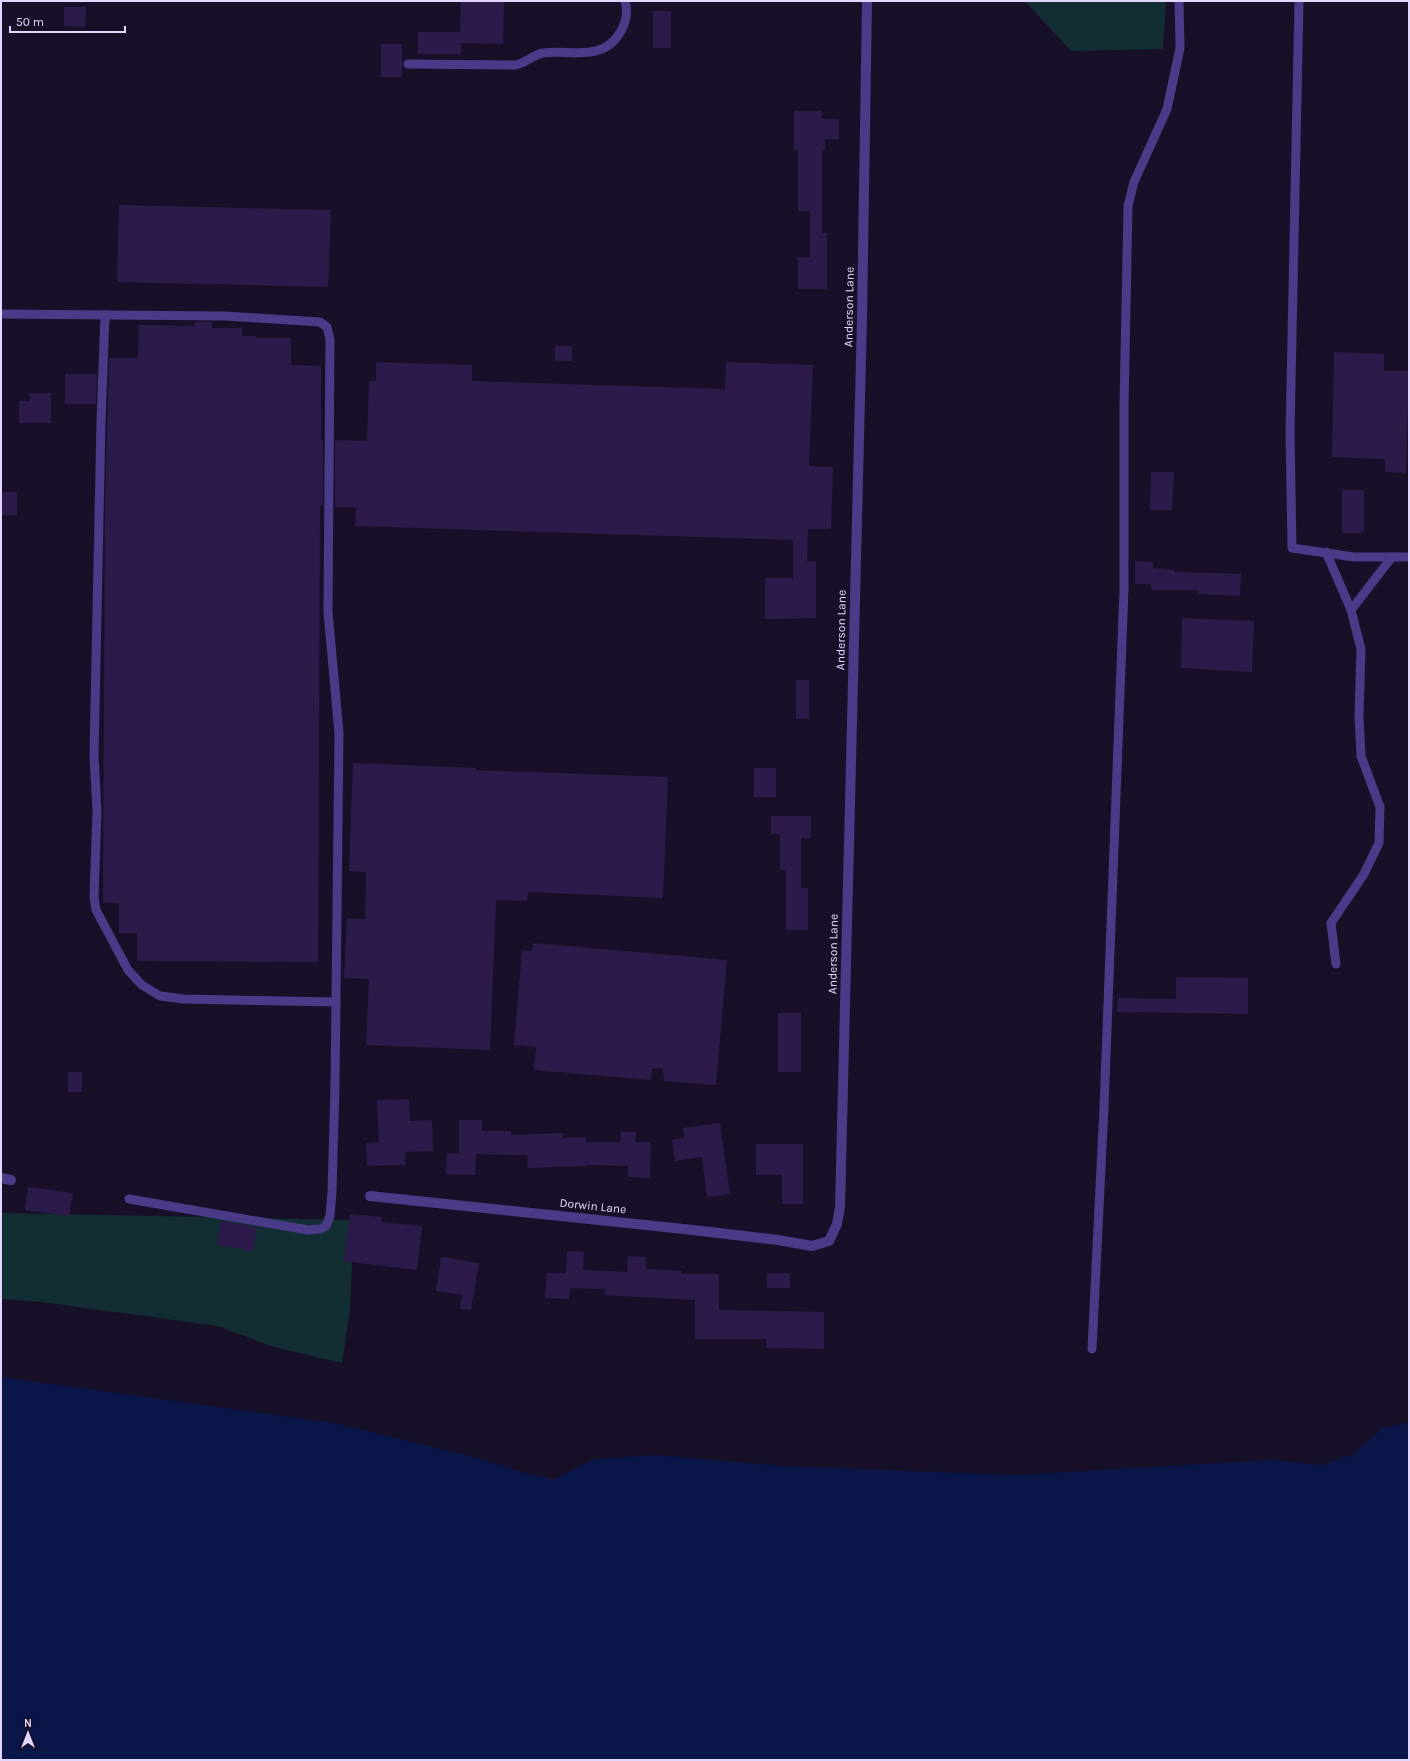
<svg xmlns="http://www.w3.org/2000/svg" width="1410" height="1761" viewBox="0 0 1410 1761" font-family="Karla,sans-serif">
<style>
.green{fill:#122e32}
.water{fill:#0a1647}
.building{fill:#2c1b4a}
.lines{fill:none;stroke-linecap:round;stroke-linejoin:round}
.lane{stroke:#4a3a88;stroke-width:9}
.street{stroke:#4a3a88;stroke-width:10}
.labels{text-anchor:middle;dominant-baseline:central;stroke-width:4;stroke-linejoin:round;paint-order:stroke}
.street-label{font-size:12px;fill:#e2d7ff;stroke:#181028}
</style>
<rect width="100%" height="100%" fill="#181028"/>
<!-- green -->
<g class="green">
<polygon points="1025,1 1166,1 1163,49 1071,51"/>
<polygon points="1,1213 354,1220 350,1308 342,1363 274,1347 218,1326 41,1302 1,1299"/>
</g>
<!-- water -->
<polygon class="water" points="1,1377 334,1423 474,1457 532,1475 555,1479 594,1459 656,1455 784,1466 1014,1475 1269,1460 1322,1465 1354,1454 1382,1428 1409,1422 1409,1760 1,1760"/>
<!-- building -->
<g class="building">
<polygon points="461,1 504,1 503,44 461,43 461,54 418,54 418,32 460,32"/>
<polygon points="64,7 86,7 85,27 64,26"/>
<rect x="653" y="11" width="18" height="37"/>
<rect x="381" y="44" width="21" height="33"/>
<polygon points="794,111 822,111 822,119 839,119 839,139 825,139 825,150 822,150 822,233 827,233 827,289 798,289 798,257 810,257 810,211 798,211 798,150 794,150"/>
<polygon points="119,205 331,210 328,287 117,282"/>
<polygon points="195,322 212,322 212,328 242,328 242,336 256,336 256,338 291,338 291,365 321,366 321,440 323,440 323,506 320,506 318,962 137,961 137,933 119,933 119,903 103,903 105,506 109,358 138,358 139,325 195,326"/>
<rect x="555" y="346" width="17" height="15"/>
<polygon points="1334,352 1384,354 1384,371 1409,371 1406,473 1385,472 1385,459 1332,457"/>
<polygon points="376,362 472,365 472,381 725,389 726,362 813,365 809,466 833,467 831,529 808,529 807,561 816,561 816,618 765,619 765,578 793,578 793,540 355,526 356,507 335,507 335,440 367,441 369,381 376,381"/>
<polygon points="65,374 97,374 96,404 65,404"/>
<polygon points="30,393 51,393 51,423 19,423 19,401 30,401"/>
<polygon points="1151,472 1174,472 1172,510 1150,510"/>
<rect x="1342" y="490" width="22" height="43"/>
<rect x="1" y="492" width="16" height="23"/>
<polygon points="1135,561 1153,562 1153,568 1175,570 1175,572 1241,574 1240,596 1198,594 1198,590 1152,590 1151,584 1135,584"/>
<polygon points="1182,618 1254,621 1252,672 1181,668"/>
<rect x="796" y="680" width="13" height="39"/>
<polygon points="353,763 476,768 476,770 668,777 663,898 528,892 527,901 496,900 490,1050 366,1045 369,979 344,978 347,918 365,919 366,872 349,871"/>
<rect x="754" y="768" width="22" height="29"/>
<polygon points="771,816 811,816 811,838 801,838 801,888 808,888 808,930 786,930 786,870 780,870 780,834 771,834"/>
<polygon points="533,943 727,960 716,1085 664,1081 662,1068 652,1069 651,1080 534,1070 536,1047 514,1045 522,950 532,951"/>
<polygon points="1176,977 1248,978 1248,1014 1117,1012 1118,998 1176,999"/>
<rect x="778" y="1013" width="23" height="59"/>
<rect x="68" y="1072" width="14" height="20"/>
<polygon points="409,1099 410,1121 432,1120 433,1151 405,1152 406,1165 367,1166 366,1143 379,1142 377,1100"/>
<polygon points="459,1120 482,1120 482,1131 511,1131 511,1135 563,1133 563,1138 586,1137 586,1142 620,1142 621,1132 636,1132 635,1142 651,1142 650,1178 628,1177 628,1166 587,1165 587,1166 528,1168 527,1155 476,1154 475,1175 446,1174 447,1153 459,1153"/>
<polygon points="720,1123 730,1194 707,1197 702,1157 675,1161 672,1140 684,1138 683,1128"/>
<polygon points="756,1144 803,1144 803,1204 782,1204 782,1175 756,1175"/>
<polygon points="28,1187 73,1193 69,1216 25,1210"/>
<polygon points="350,1214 382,1217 381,1222 422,1226 417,1270 344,1261"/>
<polygon points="221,1221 257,1227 253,1251 217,1245"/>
<polygon points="567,1251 584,1252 583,1270 627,1272 628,1256 646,1257 646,1269 682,1271 681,1274 719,1274 719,1310 824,1312 824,1349 766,1348 766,1339 695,1339 695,1300 604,1295 605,1289 570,1288 569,1299 545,1298 547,1273 566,1273"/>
<polygon points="441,1257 479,1263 471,1310 460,1309 462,1295 436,1291"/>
<rect x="767" y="1273" width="23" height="15"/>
</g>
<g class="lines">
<!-- lane -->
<g class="lane">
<polyline points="1299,1 1290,432 1292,548 1354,557 1409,557"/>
<path d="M408,64l107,1c10,-1 17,-10 28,-12 29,-4 60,10 78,-22 5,-9 7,-20 4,-30"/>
<polyline points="1,314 225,316 320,322 327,327 330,339 328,612 339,733 335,1086 332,1192 330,1216 326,1226 320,1229 308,1230 129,1199"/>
<polyline points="105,315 101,422 94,756 97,811 94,897 96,910 128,970 142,985 160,996 184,999 336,1002"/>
<polyline points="1326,552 1351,610 1361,649 1359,716 1361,756 1380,807 1379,843 1364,874 1331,923 1336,964"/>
<polyline points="1351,610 1392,557"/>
<polyline points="1092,1349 1104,1107 1124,589 1124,407 1128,206 1134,182 1167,109 1180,48 1179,1"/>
</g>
<!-- street -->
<g class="street">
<polyline points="1,1178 11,1180"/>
<polyline points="370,1196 693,1230 778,1240 812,1246 829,1241 837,1224 840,1207 862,317 867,1"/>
</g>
</g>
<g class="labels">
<!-- street labels -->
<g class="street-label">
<text transform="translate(849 307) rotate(-89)">Anderson Lane</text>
<text transform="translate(841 630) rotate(-89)">Anderson Lane</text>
<text transform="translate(833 954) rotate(-89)">Anderson Lane</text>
<text transform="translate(593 1206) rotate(6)">Dorwin Lane</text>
</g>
</g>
<!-- border -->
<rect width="1410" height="1761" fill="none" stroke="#e2d7ff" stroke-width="4"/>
<!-- north arrow -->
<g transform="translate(28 1733)" stroke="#181028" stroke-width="3" paint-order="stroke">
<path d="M0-3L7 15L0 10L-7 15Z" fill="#e2d7ff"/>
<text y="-6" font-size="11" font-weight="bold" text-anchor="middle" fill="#e2d7ff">N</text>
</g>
<!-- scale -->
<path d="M10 26v6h115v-6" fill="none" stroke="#e2d7ff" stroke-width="2"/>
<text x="16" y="26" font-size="12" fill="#e2d7ff" stroke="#181028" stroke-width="3" paint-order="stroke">50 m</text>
</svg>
